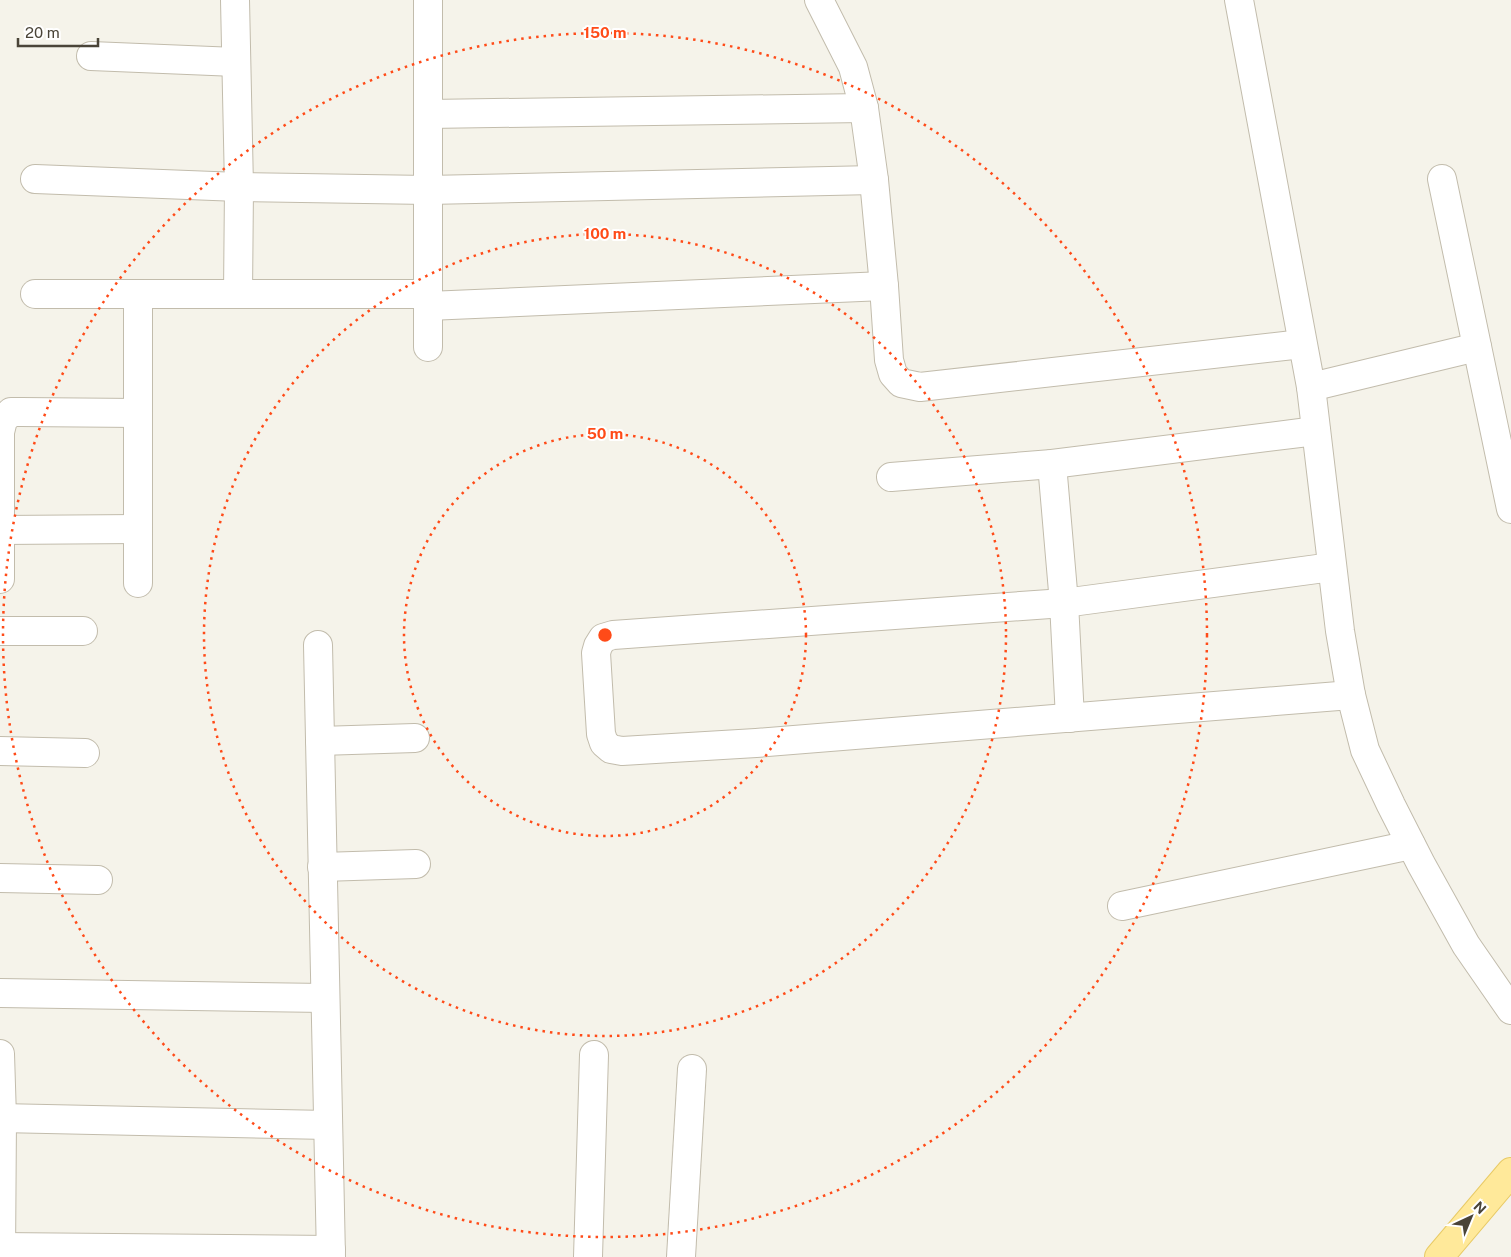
<svg xmlns="http://www.w3.org/2000/svg" width="1511" height="1257" viewBox="0 0 1511 1257" font-family="'Public Sans',sans-serif">
<style>
.lines{fill:none;stroke-linecap:round;stroke-linejoin:round}
.minor-casing{stroke:#c2bcac;stroke-width:30}
.major-casing{stroke:#e8ca66;stroke-width:30}
.minor{stroke:#fff;stroke-width:28}
.major{stroke:#ffe99a;stroke-width:28}
.ring{fill:none;stroke:#ff4b18;stroke-width:2.5;stroke-dasharray:2.5 5}
.centre{fill:#ff4b18;stroke:#fff;stroke-width:2.5}
.ring-label{font-size:15px;text-anchor:middle;font-weight:bold;fill:#ff4b18;stroke:#fff;stroke-width:4;stroke-linejoin:round;paint-order:stroke}
</style>
<rect width="100%" height="100%" fill="#f5f3ea"/>
<g class="lines">
<!-- minor casing -->
<g class="minor-casing">
<g id="minor">
<polyline points="235,0 239,187 238,294"/>
<polyline points="428,0 428,347"/>
<polyline points="819,0 853,67 864,108 874,180 884,286 889,360 893,374 901,383 920,387 1302,344"/>
<polyline points="1239,0 1311,387 1340,631 1351,695 1365,750 1391,805 1421,864 1466,945 1511,1010"/>
<polyline points="91,56 236,62"/>
<polyline points="428,114 864,108"/>
<polyline points="35,179 239,187 428,190 874,180"/>
<polyline points="1442,179 1511,509"/>
<polyline points="35,294 428,294"/>
<polyline points="138,294 138,583"/>
<polyline points="428,306 884,286"/>
<polyline points="1311,387 1477,347"/>
<polyline points="1052,464 1064,603 1070,718"/>
<polyline points="891,477 1052,464 1316,431"/>
<polyline points="1,530 138,529"/>
<polyline points="1332,567 1064,603 613,635 603,638 598,646 596,653 601,734 604,743 611,749 622,751 756,743 1351,695"/>
<polyline points="0,579 0,432 3,420 11,412 21,412 138,413"/>
<polyline points="0,631 83,631"/>
<polyline points="318,645 331,1257"/>
<polyline points="320,741 415,738"/>
<polyline points="0,751 85,753"/>
<polyline points="322,867 416,864"/>
<polyline points="0,878 98,880"/>
<polyline points="1122,906 1411,845"/>
<polyline points="0,993 325,998"/>
<polyline points="0,1054 2,1118 1,1257"/>
<polyline points="0,1118 328,1125"/>
<polyline points="0,1247 331,1250"/>
<polyline points="588,1257 594,1055"/>
<polyline points="681,1257 692,1069"/>
</g>
</g>
<!-- major casing -->
<g class="major-casing">
<polyline id="major" points="1439,1257 1511,1172"/>
</g>
<!-- minor -->
<use href="#minor" class="minor"/>
<!-- major -->
<use href="#major" class="major"/>
</g>
<!-- distance rings -->
<g class="ring">
<circle cx="605" cy="635" r="201"/>
<circle cx="605" cy="635" r="401"/>
<circle cx="605" cy="635" r="602"/>
</g>
<circle cx="605" cy="635" r="8" class="centre"/>
<g class="ring-label">
<text x="605" y="38">150 m</text>
<text x="605" y="239">100 m</text>
<text x="605" y="439">50 m</text>
</g>
<!-- north arrow -->
<g transform="translate(1471 1217) rotate(44)" stroke="#ffffff" stroke-width="4" paint-order="stroke">
<path d="M0-4L9 19L0 12L-9 19Z" fill="#4a4438"/>
<text y="-8" font-size="14" font-weight="bold" text-anchor="middle" fill="#4a4438">N</text>
</g>
<!-- scale -->
<path d="M18 38v8h80v-8" fill="none" stroke="#4a4438" stroke-width="2.5"/>
<text x="25" y="38" font-size="15" fill="#4a4438" stroke="#ffffff" stroke-width="4" paint-order="stroke">20 m</text>
</svg>
